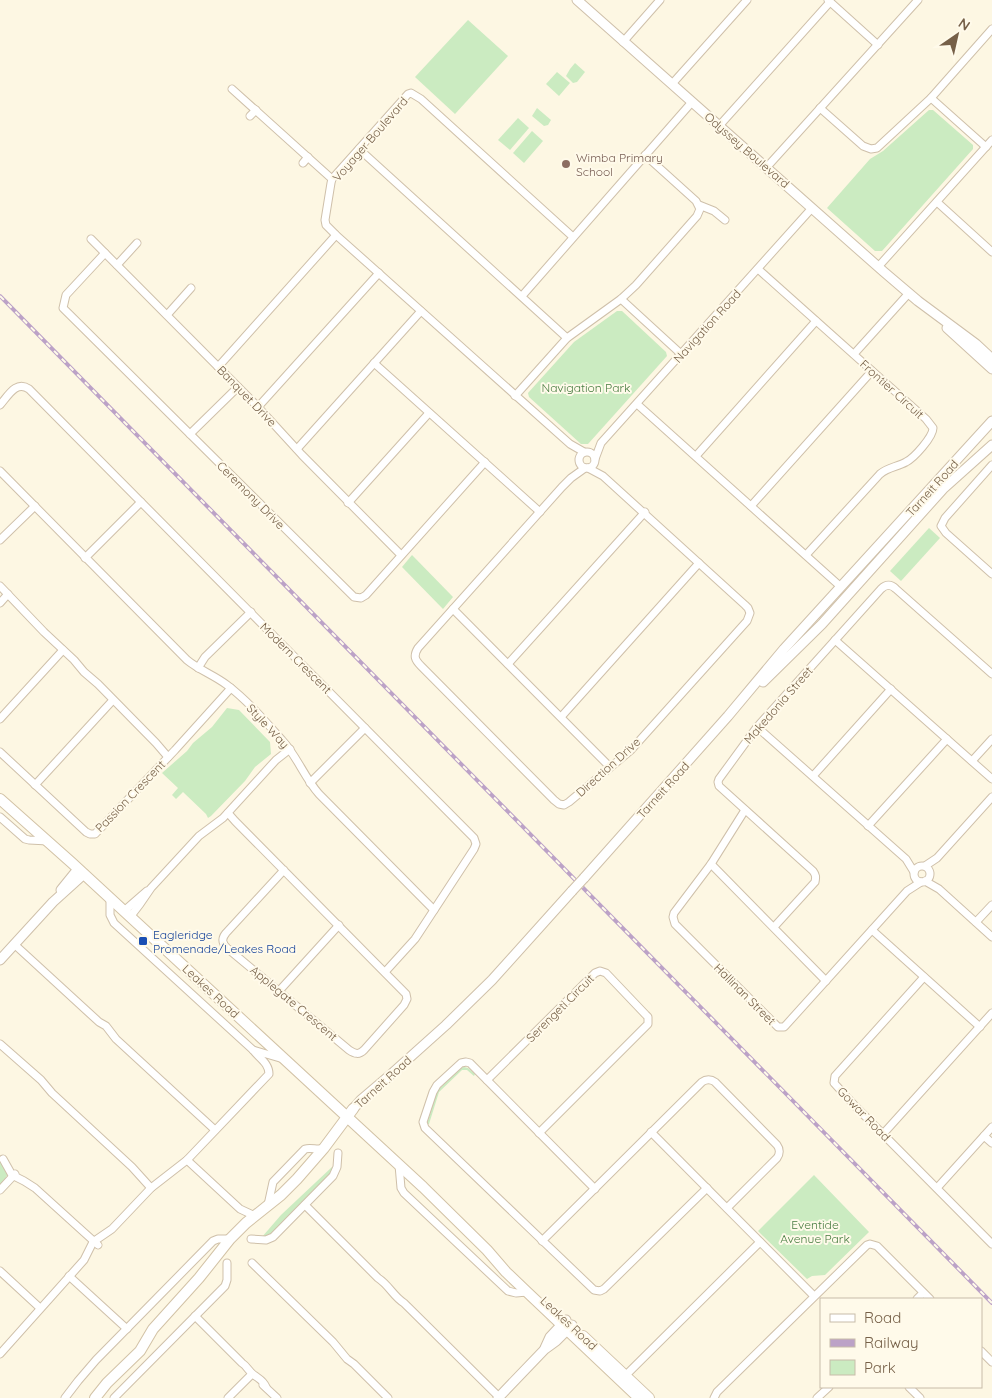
<svg xmlns="http://www.w3.org/2000/svg" width="992" height="1398" viewBox="0 0 992 1398" font-family="Quicksand,sans-serif">
<style>
.green{fill:#cbebc1}
.lines{fill:none;stroke-linecap:round;stroke-linejoin:round}
.minor-casing{stroke:#cfc0aa;stroke-width:9}
.tertiary-casing{stroke:#cfc0aa;stroke-width:11}
.secondary-casing{stroke:#d2c2a6;stroke-width:12}
.minor{stroke:#fff;stroke-width:7}
.tertiary{stroke:#fff;stroke-width:9}
.secondary{stroke:#fff;stroke-width:10}
.rail-casing{stroke:#bca2c7;stroke-width:4}
.rail{stroke:#fffaea;stroke-width:2;stroke-dasharray:5.5;stroke-linecap:butt}
.tertiary-bridge-casing{stroke:#cfc0aa;stroke-width:11;stroke-linecap:butt}
.tertiary-bridge{stroke:#fff;stroke-width:9}
.education-dot{fill:#8d6e63;stroke:#fffaea;stroke-width:2}
.transit-dot{fill:#1a4fb4;stroke:#fffaea;stroke-width:2}
.labels{text-anchor:middle;dominant-baseline:central;stroke-width:4;stroke-linejoin:round;paint-order:stroke}
.street-label{font-size:12px;fill:#766048;stroke:#fffaea}
.education-label{font-size:12px;fill:#785e54;stroke:#fffaea;text-anchor:start}
.park-label{font-size:12px;fill:#477c40;stroke:#fffaea}
.transit-label{font-size:12px;fill:#164399;stroke:#fffaea;text-anchor:start}
</style>
<rect width="100%" height="100%" fill="#fdf7e3"/>
<!-- green -->
<g class="green">
<polygon points="468,20 508,56 455,114 415,77"/>
<polygon points="575,63 585,72 577,82 573,83 566,76 570,69"/>
<polygon points="557,72 570,83 559,96 546,84"/>
<polygon points="537,108 551,120 548,125 544,126 532,116"/>
<polygon points="929,110 933,110 973,145 973,149 882,251 875,251 827,208 870,159 883,151"/>
<polygon points="518,118 529,128 510,150 498,140"/>
<polygon points="532,131 543,141 524,163 513,153"/>
<polygon points="617,311 622,311 666,352 667,356 588,444 581,444 529,397 528,393 574,342"/>
<polygon points="929,528 940,538 901,581 890,571"/>
<polygon points="412,555 453,597 443,609 402,567"/>
<polygon points="227,708 239,710 270,742 271,754 255,767 245,781 211,816 208,818 206,814 183,792 176,799 172,795 178,788 162,773 187,751 193,743 212,727"/>
<polygon points="464,1067 468,1068 475,1074 474,1076 467,1070 462,1070 439,1092 429,1124 427,1124 437,1091 460,1068"/>
<path d="M0,1162c11,9 9,13 0,23z"/>
<polygon points="332,1167 333,1167 332,1173 269,1236 262,1237 281,1215"/>
<polygon points="814,1175 869,1232 825,1275 812,1276 807,1279 758,1231"/>
</g>
<g class="lines">
<!-- minor casing -->
<g class="minor-casing">
<g id="minor">
<polyline points="828,0 878,45"/>
<polyline points="623,42 660,0"/>
<polyline points="672,84 747,0"/>
<polyline points="232,89 332,179"/>
<polyline points="931,98 986,147"/>
<polyline points="820,108 863,146 871,149 877,148 931,98 992,29"/>
<polyline points="250,116 256,110"/>
<polyline points="719,126 830,2"/>
<polyline points="359,149 567,338"/>
<polyline points="303,163 308,157"/>
<polyline points="766,168 918,0"/>
<polyline points="937,202 992,252"/>
<polyline points="699,205 714,211 725,220"/>
<polyline points="573,237 421,99 411,93 408,94 332,179 331,183 325,220 326,225 336,235 570,444 584,452"/>
<polyline points="91,239 258,407 302,455 401,555"/>
<polyline points="105,253 66,295 63,308 354,597 361,598 366,595 485,462"/>
<polyline points="117,265 137,243"/>
<polyline points="878,267 992,140"/>
<path d="M758,269l168,150 7,9c0,9 -19,30 -27,34 -9,5 -18,5 -26,12l-74,81"/>
<polyline points="522,296 692,102"/>
<polyline points="621,299 681,354"/>
<polyline points="167,315 191,288"/>
<polyline points="854,354 909,293"/>
<polyline points="374,363 540,512"/>
<polyline points="218,367 336,235"/>
<polyline points="515,396 567,338 621,299 636,285 697,216 700,209 696,201 645,155"/>
<polyline points="637,404 841,587"/>
<path d="M0,405c8,-9 16,-25 29,-16l445,449 2,6 -2,5 -59,90 -30,33"/>
<polyline points="258,407 379,273"/>
<polyline points="190,434 238,387"/>
<polyline points="297,449 421,311"/>
<circle cx="587" cy="460" r="8"/>
<polyline points="696,456 816,321"/>
<polyline points="595,459 601,443 812,208"/>
<polyline points="992,465 945,518 941,526 946,533 992,574"/>
<path d="M585,468l-14,10 -9,9 -144,161c-5,8 -3,12 3,18l133,134 5,4 5,1 5,-3 62,-52 116,-129 3,-8 -2,-5 -3,-3 -142,-129 -15,-8"/>
<path d="M0,471l187,189c12,10 27,15 40,25 20,15 38,36 55,55 15,16 22,37 37,54l115,116"/>
<polyline points="348,503 429,413"/>
<polyline points="751,506 872,371"/>
<polyline points="0,540 35,506"/>
<polyline points="85,558 141,502"/>
<polyline points="0,586 44,632 74,660 84,672 98,684 156,743 168,757"/>
<polyline points="0,603 8,594"/>
<polyline points="453,609 610,767"/>
<polyline points="835,640 992,779"/>
<polyline points="508,664 645,512"/>
<polyline points="198,668 205,657 251,612"/>
<polyline points="561,717 699,563"/>
<polyline points="0,719 63,650"/>
<polyline points="757,727 906,859 914,872"/>
<polyline points="0,752 86,832 90,834 95,834 175,750 231,688"/>
<polyline points="972,761 992,739"/>
<polyline points="813,776 891,689"/>
<polyline points="310,783 365,728"/>
<polyline points="35,785 113,700"/>
<polyline points="745,810 711,864 674,913 673,917 675,924 778,1027 784,1027 786,1025 907,891 921,882"/>
<path d="M228,813l7,8 171,173 1,5 -3,6 -40,45c-5,5 -9,4 -15,0l-122,-102c-5,-5 -6,-9 -1,-15l58,-63"/>
<polyline points="0,817 25,839 29,840 48,841"/>
<polyline points="868,826 947,739"/>
<polyline points="711,864 826,981"/>
<circle cx="922" cy="874" r="8"/>
<polyline points="925,866 937,858 992,797"/>
<polyline points="925,881 939,889 992,937"/>
<polyline points="124,911 147,891"/>
<polyline points="130,917 140,904 151,888 199,836 223,818 276,760 290,749"/>
<polyline points="976,922 992,905"/>
<path d="M774,927l41,-45c1,-5 1,-7 -2,-11l-94,-85 -1,-4 1,-3 38,-52 124,-138c5,-5 10,-5 15,0l96,85"/>
<polyline points="872,930 980,1027"/>
<polyline points="14,944 99,1022 106,1026 116,1039 215,1130"/>
<polyline points="924,977 835,1076 834,1083 856,1107 992,1244"/>
<polyline points="279,991 339,925"/>
<polyline points="0,1044 41,1080 52,1093 132,1167 151,1188"/>
<polyline points="253,1050 280,1058"/>
<polyline points="487,1080 595,973 600,971 606,973 646,1015 648,1017 648,1024 539,1133"/>
<polyline points="651,1132 814,1296"/>
<polyline points="883,1134 992,1013"/>
<polyline points="984,1136 992,1143"/>
<polyline points="3,1159 12,1175 24,1181 35,1188 98,1245"/>
<polyline points="187,1160 240,1209 255,1216"/>
<polyline points="399,1165 401,1188 404,1193 508,1291 516,1293 527,1292"/>
<polyline points="937,1188 992,1127"/>
<polyline points="595,1189 470,1063 466,1062 461,1063 437,1085 433,1092 423,1122 425,1128 594,1290 600,1291 604,1289 707,1188"/>
<polyline points="0,1190 15,1174"/>
<path d="M268,1205l5,-23 32,-33c7,-2 13,2 19,-1"/>
<path d="M305,1205l73,73c11,7 15,18 26,25l95,94"/>
<polyline points="251,1239 266,1240 273,1237 333,1176 337,1167 338,1153"/>
<path d="M542,1241l160,-159c4,-3 9,-3 13,0l62,63c3,4 3,9 0,13l-50,50"/>
<polyline points="252,1263 333,1342 347,1359 354,1364 388,1398"/>
<polyline points="0,1271 40,1308"/>
<polyline points="69,1276 127,1329"/>
<polyline points="917,1299 923,1293"/>
<path d="M195,1316l47,47c5,3 7,9 12,12 5,4 9,5 12,12"/>
<polyline points="981,1351 992,1362"/>
<path d="M0,1354l84,-94 9,-18 19,-13 39,-41 36,-28 82,-86c0,-11 -10,-16 -16,-24l-139,-127 -4,-8v-16"/>
<polyline points="624,1377 760,1242"/>
<polyline points="263,1385 277,1398"/>
<polyline points="909,1387 920,1398"/>
<polyline points="65,1398 78,1381 96,1360 213,1241 218,1239 230,1239"/>
<polyline points="114,1398 225,1286 227,1280 227,1263"/>
<polyline points="228,1398 252,1374"/>
<polyline points="714,1398 717,1392 867,1245 870,1244 877,1246 930,1299"/>
<polyline points="817,1398 829,1387"/>
</g>
</g>
<!-- tertiary casing -->
<g class="tertiary-casing">
<g id="tertiary">
<polyline points="577,0 884,272 918,301 976,344 992,359"/>
<polyline points="947,328 992,369"/>
<polyline points="763,682 822,624 943,489 992,445"/>
<polyline points="584,878 728,716 784,649 992,421"/>
<polyline points="61,890 78,869"/>
<polyline points="0,960 53,902 84,874"/>
<polyline points="353,1109 361,1100 388,1077 446,1025 492,980 572,891"/>
<polyline points="545,1348 550,1337 566,1320"/>
<polyline points="498,1398 545,1349 556,1341 572,1325"/>
</g>
</g>
<!-- secondary casing -->
<g class="secondary-casing">
<g id="secondary">
<polyline points="0,799 72,863 423,1187 487,1250 506,1272 527,1292 639,1398"/>
<polyline points="583,1336 649,1398"/>
<polyline points="95,1398 107,1383 140,1351 153,1329 199,1278 230,1239 246,1223 281,1195 297,1179 324,1148 353,1109"/>
</g>
</g>
<!-- minor -->
<use href="#minor" class="minor"/>
<!-- tertiary -->
<use href="#tertiary" class="tertiary"/>
<!-- secondary -->
<use href="#secondary" class="secondary"/>
<!-- rail casing -->
<g class="rail-casing">
<polyline id="rail" points="0,296 992,1303"/>
</g>
<!-- rail -->
<use href="#rail" class="rail"/>
<!-- tertiary-bridge casing -->
<g class="tertiary-bridge-casing">
<polyline id="tertiary-bridge" points="572,891 584,878"/>
</g>
<!-- tertiary-bridge -->
<use href="#tertiary-bridge" class="tertiary-bridge"/>
</g>
<!-- markers -->
<circle class="education-dot" cx="566" cy="164" r="5"/>
<rect class="transit-dot" x="138" y="936" width="10" height="10" rx="2.5"/>
<g class="labels">
<!-- street labels -->
<g class="street-label">
<text transform="translate(370 139) rotate(-49)">Voyager Boulevard</text>
<text transform="translate(747 150) rotate(41)">Odyssey Boulevard</text>
<text transform="translate(707 326) rotate(-48)">Navigation Road</text>
<text transform="translate(892 389) rotate(42)">Frontier Circuit</text>
<text transform="translate(247 396) rotate(46)">Banquet Drive</text>
<text transform="translate(932 488) rotate(-48)">Tarneit Road</text>
<text transform="translate(251 495) rotate(45)">Ceremony Drive</text>
<text transform="translate(296 658) rotate(45)">Modern Crescent</text>
<text transform="translate(778 705) rotate(-49)">Makedonia Street</text>
<text transform="translate(268 726) rotate(47)">Style Way</text>
<text transform="translate(608 767) rotate(-42)">Direction Drive</text>
<text transform="translate(663 790) rotate(-48)">Tarneit Road</text>
<text transform="translate(130 796) rotate(-46)">Passion Crescent</text>
<text transform="translate(211 991) rotate(43)">Leakes Road</text>
<text transform="translate(745 994) rotate(45)">Hallinan Street</text>
<text transform="translate(294 1003) rotate(40)">Applegate Crescent</text>
<text transform="translate(560 1008) rotate(-45)">Serengeti Circuit</text>
<text transform="translate(383 1082) rotate(-42)">Tarneit Road</text>
<text transform="translate(864 1114) rotate(46)">Gowar Road</text>
<text transform="translate(569 1323) rotate(43)">Leakes Road</text>
</g>
<!-- education labels -->
<g class="education-label">
<text x="576" y="157">Wimba Primary<tspan x="576" dy="14">School</tspan></text>
</g>
<!-- park labels -->
<g class="park-label">
<text x="586" y="387">Navigation Park</text>
<text x="815" y="1224">Eventide<tspan x="815" dy="14">Avenue Park</tspan></text>
</g>
<!-- transit labels -->
<g class="transit-label">
<text x="153" y="934">Eagleridge<tspan x="153" dy="14">Promenade/Leakes Road</tspan></text>
</g>
</g>
<!-- legend -->
<rect x="820" y="1298" width="162" height="90" fill="#fffaea" stroke="#c8bca9"/>
<rect x="830" y="1314" width="25" height="8" fill="#ffffff" stroke="#c8bca9"/>
<text x="864" y="1323" font-size="15" fill="#766048">Road</text>
<rect x="830" y="1339" width="25" height="8" fill="#bca2c7" stroke="#c8bca9"/>
<text x="864" y="1348" font-size="15" fill="#766048">Railway</text>
<rect x="830" y="1360" width="25" height="15" fill="#cbebc1" stroke="#c8bca9"/>
<text x="864" y="1373" font-size="15" fill="#766048">Park</text>
<!-- north arrow -->
<g transform="translate(957 35) rotate(34)" stroke="#fffaea" stroke-width="4" paint-order="stroke">
<path d="M0-4L9 19L0 12L-9 19Z" fill="#766048"/>
<text y="-8" font-size="14" font-weight="bold" text-anchor="middle" fill="#766048">N</text>
</g>
</svg>
